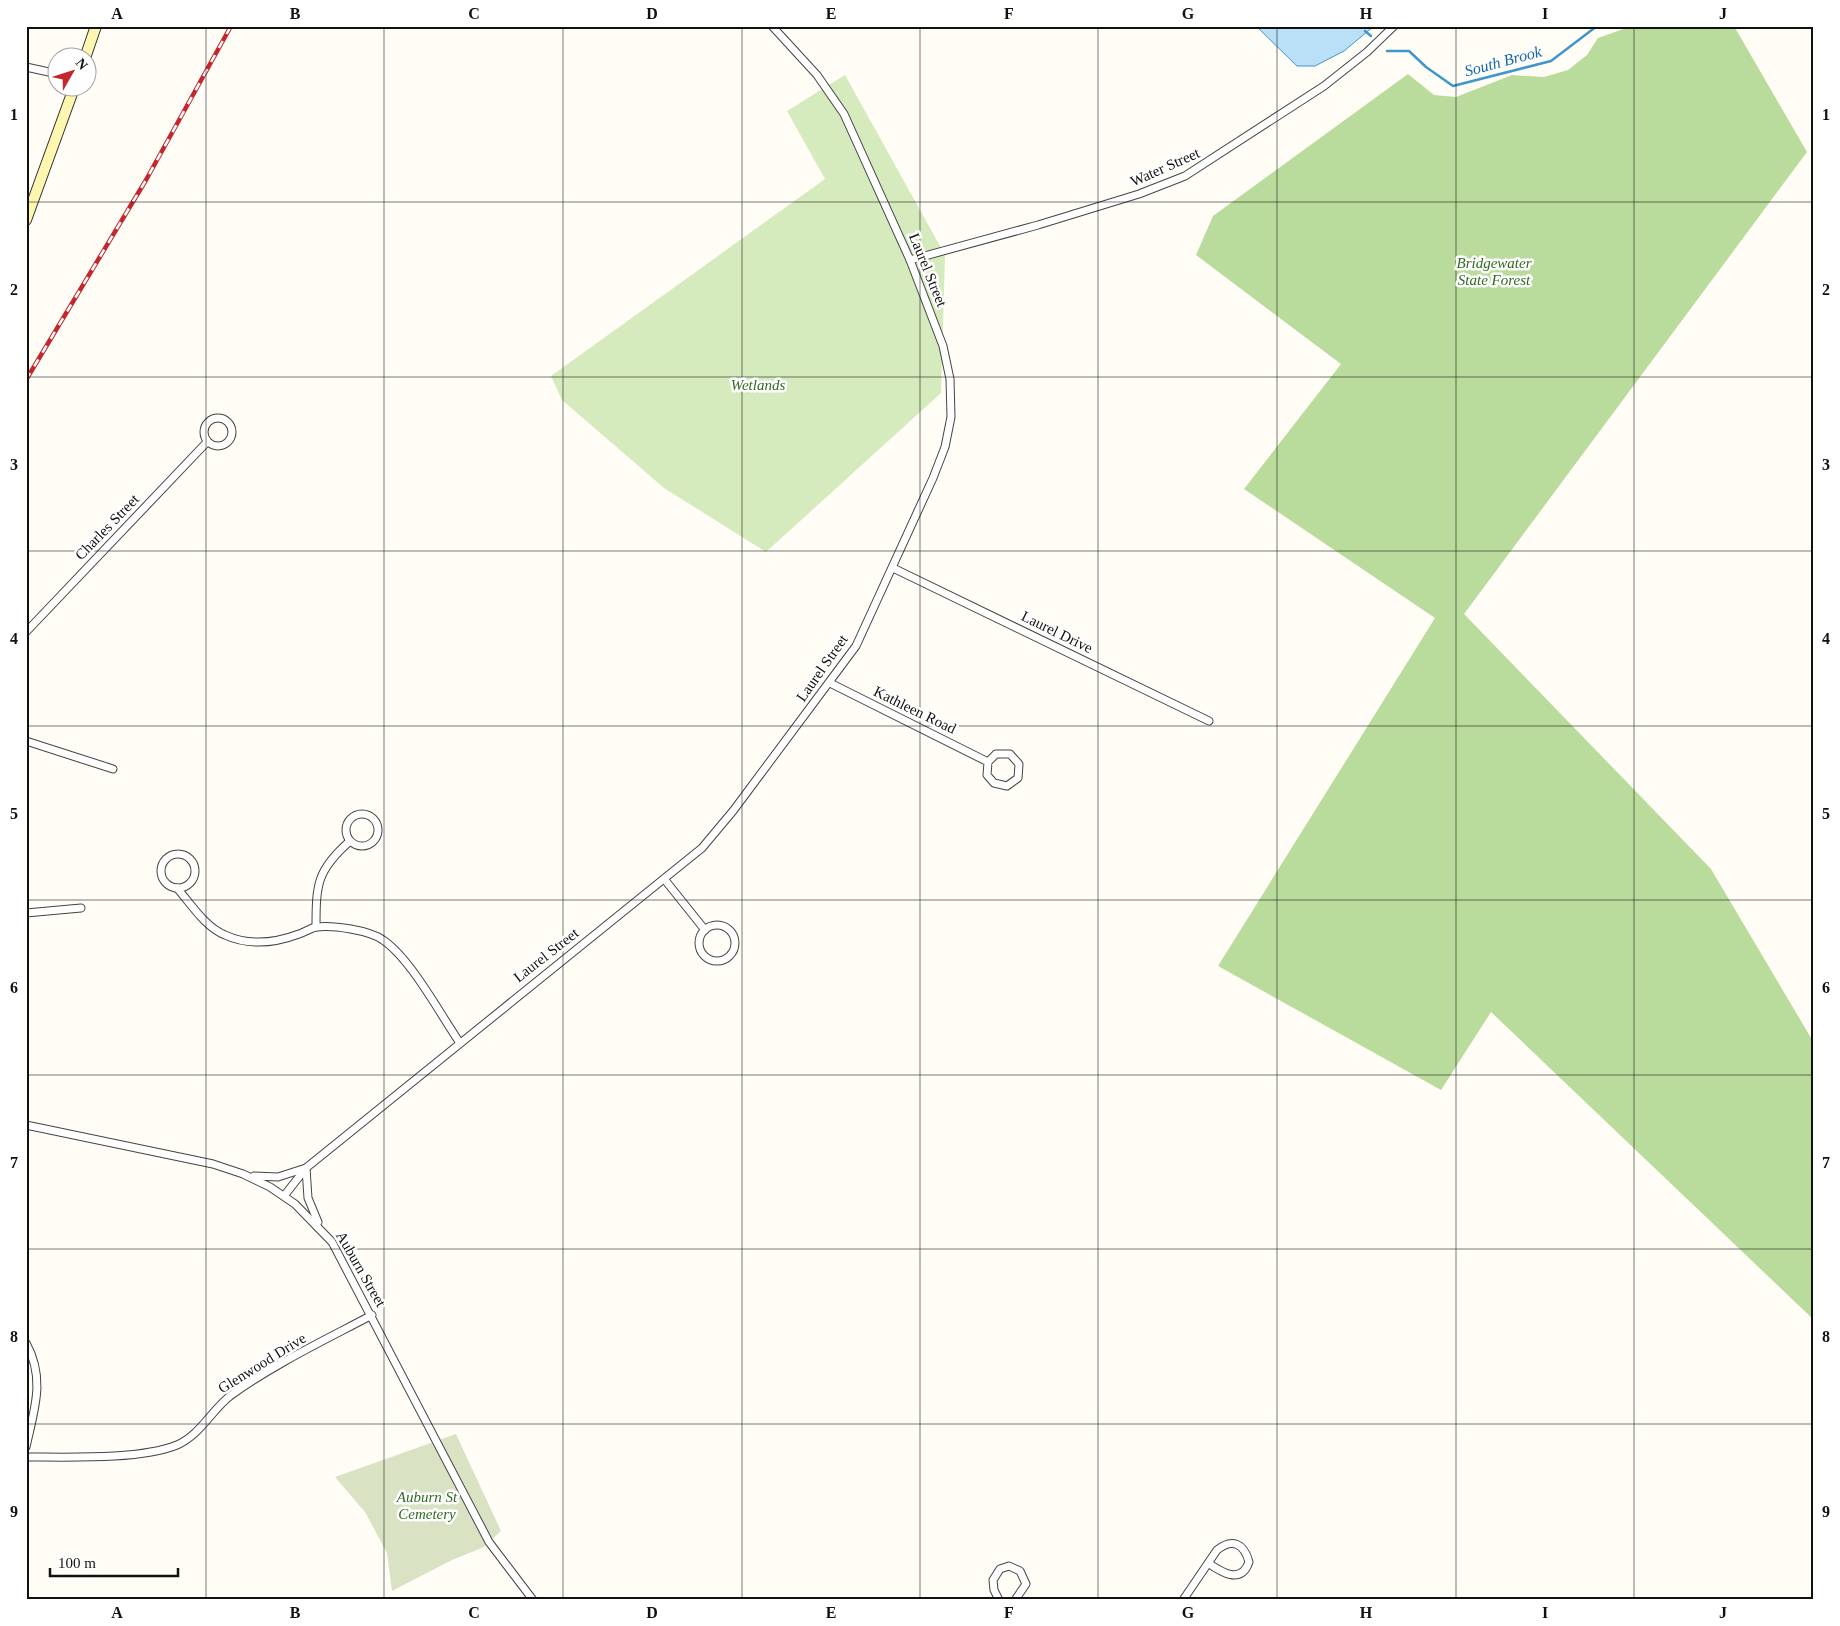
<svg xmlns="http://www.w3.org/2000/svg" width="1840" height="1626" viewBox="0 0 1840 1626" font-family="'Times New Roman',serif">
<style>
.green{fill:#d5ebbd}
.forest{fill:#b9dc9c}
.cemetery{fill:#d9e3c4}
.water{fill:#b9e0f7;stroke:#3f96cf}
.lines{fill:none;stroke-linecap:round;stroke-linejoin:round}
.stream{stroke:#3f96cf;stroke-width:2.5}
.street-casing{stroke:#444;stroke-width:9}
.secondary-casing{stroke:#333;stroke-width:12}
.street{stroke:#fff;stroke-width:7}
.secondary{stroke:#fff6b0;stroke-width:10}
.rail-casing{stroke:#c4262e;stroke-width:4.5}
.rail{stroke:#fff;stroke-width:2.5;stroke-dasharray:8;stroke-linecap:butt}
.grid{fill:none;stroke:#111;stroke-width:1;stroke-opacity:0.55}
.labels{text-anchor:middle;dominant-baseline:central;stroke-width:5;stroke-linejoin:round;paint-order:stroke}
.street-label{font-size:15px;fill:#111;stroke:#fff}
.park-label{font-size:15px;font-style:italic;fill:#2f6b1f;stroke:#fff}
.water-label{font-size:16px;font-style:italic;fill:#1768a6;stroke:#fff}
.neatline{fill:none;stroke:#111;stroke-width:2}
.grid-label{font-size:16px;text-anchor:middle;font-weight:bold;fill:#111}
</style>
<rect width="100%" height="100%" fill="#fffdf5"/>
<!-- green -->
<polygon class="green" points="845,75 945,255 941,393 766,552 664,488 562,400 551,376 825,179 787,111"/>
<!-- forest -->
<polygon class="forest" points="1632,26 1734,26 1807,152 1464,614 1711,869 1814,1043 1814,1320 1491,1012 1441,1090 1218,966 1435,618 1244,489 1341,364 1196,255 1213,216 1408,74 1434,95 1456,97 1512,75 1544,77 1568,70 1587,55 1598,38"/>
<!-- cemetery -->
<polygon class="cemetery" points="456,1434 501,1531 484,1547 452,1560 392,1591 387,1553 365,1512 335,1477"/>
<!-- water -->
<polygon class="water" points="1256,26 1374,26 1344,51 1315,66 1297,66"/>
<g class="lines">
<!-- stream -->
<g class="stream">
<polyline points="1365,31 1371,36"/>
<polyline points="1387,51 1409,51 1426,67 1453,86 1551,61 1597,26"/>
</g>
<!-- street casing -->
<g class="street-casing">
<g id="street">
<polyline points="26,67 58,74"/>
<polyline points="910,260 1038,225 1139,194 1185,176 1324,86 1367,52 1394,26"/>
<circle cx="218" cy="432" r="14"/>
<polyline points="893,568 1209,721"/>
<polyline points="26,632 207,442"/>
<polyline points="830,683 988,762 996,754 1010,754 1019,764 1018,778 1007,786 994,783 987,775 988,762"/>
<polyline points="26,741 113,769"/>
<circle cx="362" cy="830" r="16"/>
<circle cx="178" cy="871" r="17"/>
<polyline points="665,880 705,930"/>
<path d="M177,888c14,16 28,39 48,47 24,11 50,8 74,-1 6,-2 12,-6 17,-7 17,-2 53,3 67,13 28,19 57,74 77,103"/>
<polyline points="26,913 81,908"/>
<circle cx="717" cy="943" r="18"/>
<path d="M316,927c0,-43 1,-57 34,-86"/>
<polyline points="26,1125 213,1164 243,1174 270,1187 295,1204 332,1242 489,1542 533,1600"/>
<polyline points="254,1176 278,1177 306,1168 308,1198 318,1222"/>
<polyline points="284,1196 306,1168 702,848 733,811 856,646 933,478 945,447 951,417 950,379 943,346 910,260 844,114 817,75 772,26"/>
<path d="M26,1343c20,36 8,67 0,104"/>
<path d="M26,1457c41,0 114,3 151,-12 23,-10 34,-34 53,-49 44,-32 95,-56 142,-81"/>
<polyline points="999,1600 994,1590 993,1580 1000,1569 1009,1566 1020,1571 1026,1584 1015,1600"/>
<path d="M1183,1600l34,-50c15,-12 27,-7 32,12 -8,23 -28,10 -41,1"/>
</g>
</g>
<!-- secondary casing -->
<g class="secondary-casing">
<g id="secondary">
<polyline points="85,58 96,26"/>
<polyline points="26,220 74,88"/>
</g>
</g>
<!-- street -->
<use href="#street" class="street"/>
<!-- secondary -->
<use href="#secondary" class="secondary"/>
<!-- rail casing -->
<g class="rail-casing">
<polyline id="rail" points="26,380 146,180 231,26"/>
</g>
<!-- rail -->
<use href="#rail" class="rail"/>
</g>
<!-- grid -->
<path class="grid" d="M206,26v1574M384,26v1574M563,26v1574M742,26v1574M920,26v1574M1098,26v1574M1277,26v1574M1456,26v1574M1634,26v1574M26,202h1788M26,377h1788M26,551h1788M26,726h1788M26,900h1788M26,1075h1788M26,1249h1788M26,1424h1788"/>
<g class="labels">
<!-- street labels -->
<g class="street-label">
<text transform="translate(1165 167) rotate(-24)">Water Street</text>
<text transform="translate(928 270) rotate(68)">Laurel Street</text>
<text transform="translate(107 527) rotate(-46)">Charles Street</text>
<text transform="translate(1057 632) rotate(26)">Laurel Drive</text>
<text transform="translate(822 668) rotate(-55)">Laurel Street</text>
<text transform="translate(915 710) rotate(26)">Kathleen Road</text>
<text transform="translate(546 955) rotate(-38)">Laurel Street</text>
<text transform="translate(361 1269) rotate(60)">Auburn Street</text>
<text transform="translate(262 1363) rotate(-32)">Glenwood Drive</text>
</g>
<!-- park labels -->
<g class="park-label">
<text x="1494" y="263">Bridgewater<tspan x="1494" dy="17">State Forest</tspan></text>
<text x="758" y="385">Wetlands</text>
<text x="427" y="1497">Auburn St<tspan x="427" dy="17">Cemetery</tspan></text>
</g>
<!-- water labels -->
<g class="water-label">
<text transform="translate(1503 61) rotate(-15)">South Brook</text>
</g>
</g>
<!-- border -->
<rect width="1840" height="1626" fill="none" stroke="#ffffff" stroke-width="55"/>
<!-- north arrow -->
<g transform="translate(72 72) rotate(51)"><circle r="24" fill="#ffffff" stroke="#a0a0a0"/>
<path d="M0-4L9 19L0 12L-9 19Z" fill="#c4262e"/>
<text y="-8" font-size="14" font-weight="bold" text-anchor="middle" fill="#111111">N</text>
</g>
<!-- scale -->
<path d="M50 1568v8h128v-8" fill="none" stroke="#111111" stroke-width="2.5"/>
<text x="58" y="1568" font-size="15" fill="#111111" stroke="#ffffff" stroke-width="4" paint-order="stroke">100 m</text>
<rect x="28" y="28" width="1784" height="1570" class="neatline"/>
<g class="grid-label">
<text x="117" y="19">A</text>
<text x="295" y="19">B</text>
<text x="474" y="19">C</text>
<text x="652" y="19">D</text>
<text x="831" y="19">E</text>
<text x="1009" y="19">F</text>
<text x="1188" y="19">G</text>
<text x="1366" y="19">H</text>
<text x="1545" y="19">I</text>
<text x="1723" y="19">J</text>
<text x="14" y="120">1</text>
<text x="1826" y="120">1</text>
<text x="14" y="295">2</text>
<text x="1826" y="295">2</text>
<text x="14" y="470">3</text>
<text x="1826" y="470">3</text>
<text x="14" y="644">4</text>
<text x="1826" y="644">4</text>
<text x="14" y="819">5</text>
<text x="1826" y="819">5</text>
<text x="14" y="993">6</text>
<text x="1826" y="993">6</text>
<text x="14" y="1168">7</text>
<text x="1826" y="1168">7</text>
<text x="14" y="1342">8</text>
<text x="1826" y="1342">8</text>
<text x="14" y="1517">9</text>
<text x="1826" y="1517">9</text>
<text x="117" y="1618">A</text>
<text x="295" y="1618">B</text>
<text x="474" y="1618">C</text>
<text x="652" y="1618">D</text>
<text x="831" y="1618">E</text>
<text x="1009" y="1618">F</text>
<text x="1188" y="1618">G</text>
<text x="1366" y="1618">H</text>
<text x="1545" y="1618">I</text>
<text x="1723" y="1618">J</text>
</g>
</svg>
